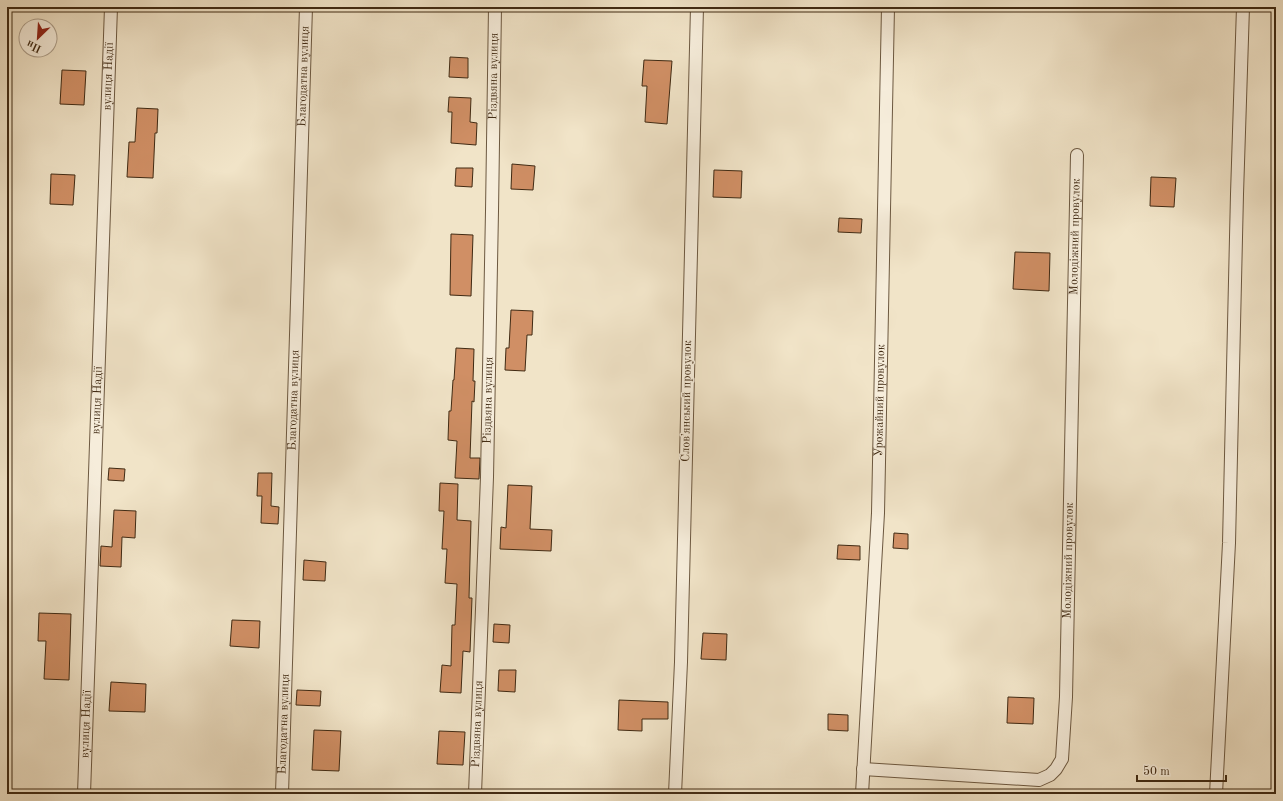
<svg xmlns="http://www.w3.org/2000/svg" width="1283" height="801" viewBox="0 0 1283 801" font-family="'Old Standard TT',serif">
<style>
.building{fill:#d08f65;stroke:#402a13}
.lines{fill:none;stroke-linecap:round;stroke-linejoin:round}
.minor-casing{stroke:#6c5840;stroke-width:14}
.minor{stroke:#f6eddb;stroke-width:12}
.labels{text-anchor:middle;dominant-baseline:central;stroke-width:3;stroke-linejoin:round;paint-order:stroke}
.street-label{font-size:12px;fill:#402a13;stroke:#f6eddb}
</style>
<rect width="100%" height="100%" fill="#f1e4c8"/>
<filter id="stains"><feTurbulence type="fractalNoise" baseFrequency=".005" numOctaves="4"/><feColorMatrix values="0 0 0 0 .2 0 0 0 0 .09 0 0 0 0 .02 0 0 0 .5 -.17"/></filter>
<radialGradient id="worn" r=".72"><stop offset=".6" stop-color="#630" stop-opacity="0"/><stop offset="1" stop-color="#630" stop-opacity=".3"/></radialGradient>
<!-- building -->
<g class="building">
<polygon points="450,57 468,58 468,78 449,77"/>
<polygon points="644,60 672,61 667,124 645,122 647,86 642,86"/>
<polygon points="62,70 86,71 84,105 60,104"/>
<polygon points="449,97 471,98 470,122 477,123 476,145 451,143 452,112 448,112"/>
<polygon points="137,108 158,109 157,133 155,133 153,178 127,177 129,142 135,142"/>
<polygon points="512,164 535,166 533,190 511,189"/>
<polygon points="456,168 473,168 472,187 455,186"/>
<polygon points="714,170 742,171 741,198 713,197"/>
<polygon points="51,174 75,175 73,205 50,204"/>
<polygon points="1151,177 1176,178 1174,207 1150,206"/>
<polygon points="839,218 862,219 861,233 838,232"/>
<polygon points="451,234 473,235 471,296 450,295"/>
<polygon points="1015,252 1050,253 1049,291 1013,289"/>
<polygon points="511,310 533,311 532,335 527,335 525,371 505,370 506,348 509,348"/>
<polygon points="456,348 474,349 473,381 475,381 474,402 472,401 470,458 480,458 479,479 455,478 457,441 448,440 449,411 451,411 453,380 454,380"/>
<polygon points="109,468 125,469 124,481 108,480"/>
<polygon points="258,473 272,473 271,506 279,507 278,524 261,523 262,496 257,496"/>
<polygon points="440,483 458,484 457,520 471,521 469,598 472,598 470,652 463,651 461,693 440,692 442,665 451,666 452,625 455,625 457,584 445,583 447,549 442,549 444,511 439,511"/>
<polygon points="508,485 532,486 530,529 552,530 551,551 500,549 501,527 506,528"/>
<polygon points="114,510 136,511 135,538 122,537 121,567 100,566 101,546 112,547"/>
<polygon points="894,533 908,534 908,549 893,548"/>
<polygon points="838,545 860,546 860,560 837,559"/>
<polygon points="304,560 326,562 325,581 303,580"/>
<polygon points="39,613 71,614 69,680 44,679 46,641 38,641"/>
<polygon points="232,620 260,621 259,648 230,646"/>
<polygon points="494,624 510,625 509,643 493,642"/>
<polygon points="703,633 727,634 726,660 701,659"/>
<polygon points="499,670 516,670 515,692 498,691"/>
<polygon points="111,682 146,684 145,712 109,711"/>
<polygon points="297,690 321,691 320,706 296,705"/>
<polygon points="1008,697 1034,698 1033,724 1007,723"/>
<polygon points="619,700 668,702 668,719 642,719 642,731 618,730"/>
<polygon points="828,714 848,715 848,731 828,730"/>
<polygon points="314,730 341,731 339,771 312,770"/>
<polygon points="439,731 465,732 463,765 437,764"/>
</g>
<g class="lines">
<!-- minor casing -->
<g class="minor-casing">
<g id="minor">
<path id="s1" d="M863,769l176,11 11,-5 6,-6 6,-10 4,-62 11,-542"/>
<path id="s2" d="M84,794l27,-787"/>
<path id="s3" d="M282,794l24,-787"/>
<path id="s4" d="M475,794l12,-317 5,-266 3,-204"/>
<polyline points="675,794 681,662 697,7"/>
<path id="s5" d="M862,794l16,-281 10,-506"/>
<polyline points="1216,794 1229,543 1237,194 1243,7"/>
</g>
</g>
<!-- minor -->
<use href="#minor" class="minor"/>
</g>
<g class="labels">
<!-- street labels -->
<g class="street-label">
<text stroke="none"><textPath href="#s2" startOffset="718">вулиця Надії</textPath></text>
<text stroke="none"><textPath href="#s3" startOffset="718">Благодатна вулиця</textPath></text>
<text stroke="none"><textPath href="#s4" startOffset="718">Різдвяна вулиця</textPath></text>
<text stroke="none"><textPath href="#s1" startOffset="731">Молодіжний провулок</textPath></text>
<text stroke="none"><textPath href="#s2" startOffset="394">вулиця Надії</textPath></text>
<text stroke="none"><textPath href="#s3" startOffset="394">Благодатна вулиця</textPath></text>
<text stroke="none"><textPath href="#s4" startOffset="394">Різдвяна вулиця</textPath></text>
<text transform="translate(687 401) rotate(-89)">Словʼянський провулок</text>
<text stroke="none"><textPath href="#s5" startOffset="394">Урожайний провулок</textPath></text>
<text stroke="none"><textPath href="#s1" startOffset="407">Молодіжний провулок</textPath></text>
<text stroke="none"><textPath href="#s2" startOffset="70">вулиця Надії</textPath></text>
<text stroke="none"><textPath href="#s3" startOffset="70">Благодатна вулиця</textPath></text>
<text stroke="none"><textPath href="#s4" startOffset="70">Різдвяна вулиця</textPath></text>
</g>
</g>
<!-- margin -->
<rect width="1283" height="801" fill="none" stroke="#f1e4c8" stroke-width="24"/>
<rect x="8" y="8" width="1267" height="785" fill="none" stroke="#402a13" stroke-width="2"/>
<rect x="12" y="12" width="1259" height="777" fill="none" stroke="#402a13"/>
<!-- north arrow -->
<g transform="translate(38 38) rotate(205)"><circle r="19" fill="#f6eddb" stroke="#ad9f8b"/>
<path d="M0-3L7 15L0 10L-7 15Z" fill="#8f2418"/>
<text y="-6" font-size="11" font-weight="bold" text-anchor="middle" fill="#402a13">Пн</text>
</g>
<!-- scale -->
<path d="M1137 775v6h89v-6" fill="none" stroke="#402a13" stroke-width="2"/>
<text x="1143" y="775" font-size="12" fill="#402a13" stroke="#f6eddb" stroke-width="3" paint-order="stroke">50 m</text>
<rect width="100%" height="100%" filter="url(#stains)"/>
<rect width="100%" height="100%" fill="url(#worn)"/>
</svg>
